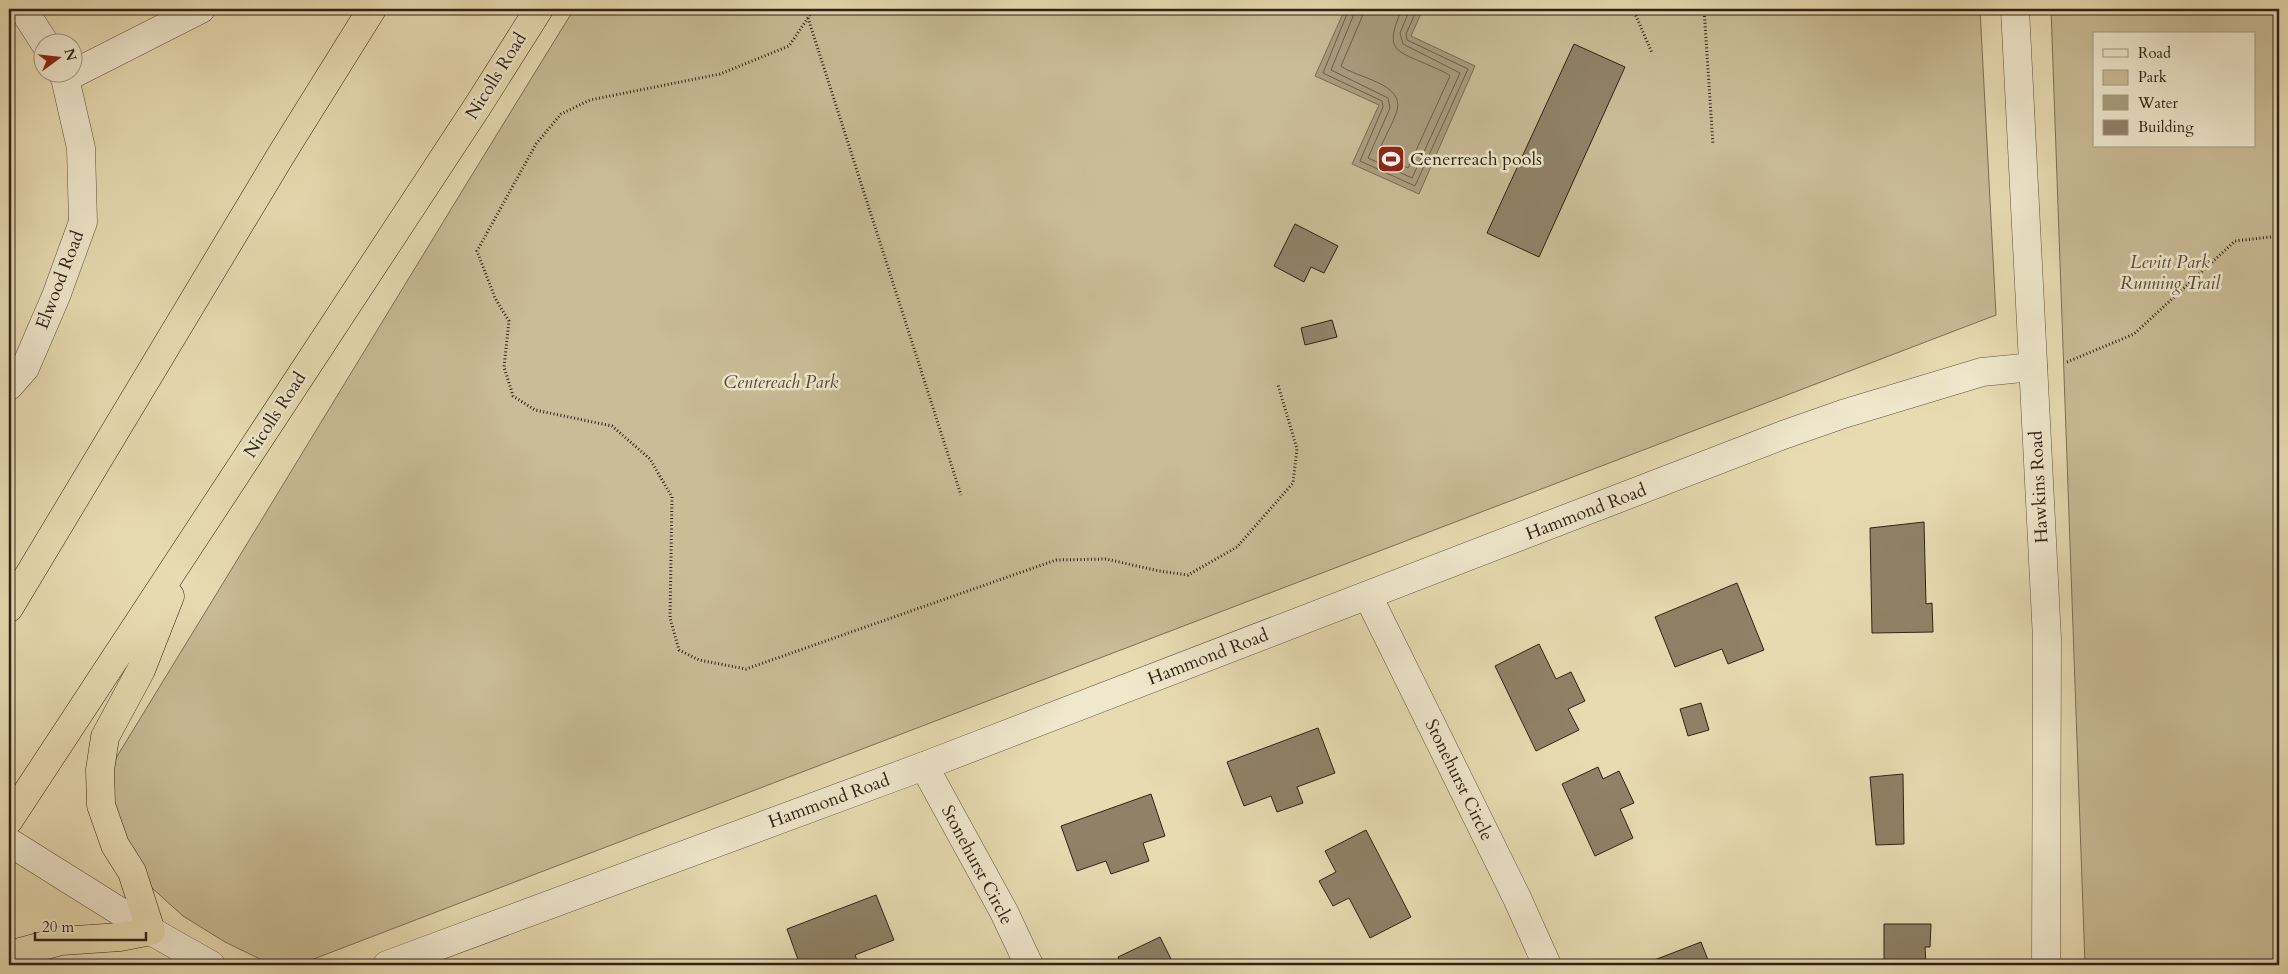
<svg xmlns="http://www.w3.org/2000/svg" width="2288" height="974" viewBox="0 0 2288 974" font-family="Cardo,serif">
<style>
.green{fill:#c9bc97;stroke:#7c6f56;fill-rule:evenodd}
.water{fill:#a99c7d;stroke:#796b54}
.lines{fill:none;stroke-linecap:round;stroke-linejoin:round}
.shore{stroke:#6c5f4a;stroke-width:1}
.building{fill:#908267;stroke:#302216}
.minor-casing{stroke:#5e503d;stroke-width:29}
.highway-casing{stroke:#302216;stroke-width:29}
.path{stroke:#302216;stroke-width:3;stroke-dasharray:1 2.5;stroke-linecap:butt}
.minor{stroke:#f0e8cd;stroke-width:28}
.highway{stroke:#e8dbb2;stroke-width:28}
.labels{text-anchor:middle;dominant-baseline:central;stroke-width:5;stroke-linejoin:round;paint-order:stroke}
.street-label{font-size:18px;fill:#302216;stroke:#f0e8cd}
.poi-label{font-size:18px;fill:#302216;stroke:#f0e8cd;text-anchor:start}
.park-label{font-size:18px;font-style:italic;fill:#564836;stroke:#f0e8cd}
</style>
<rect width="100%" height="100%" fill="#e8dbb2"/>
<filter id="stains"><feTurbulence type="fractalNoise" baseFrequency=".004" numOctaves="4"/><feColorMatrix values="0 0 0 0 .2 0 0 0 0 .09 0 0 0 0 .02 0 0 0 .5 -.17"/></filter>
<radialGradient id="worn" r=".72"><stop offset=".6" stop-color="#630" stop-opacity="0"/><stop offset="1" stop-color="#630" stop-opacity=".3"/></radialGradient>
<!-- green -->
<g class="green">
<path d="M574,9h1406l16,306 -1685,645h-49l-37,-18 -42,-26 -31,-28 -26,-40 -17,-50 7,-40c153,-249 304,-500 458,-749z"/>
<path d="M2051,9h228v956h-194zM2094,34h160v112h-160z"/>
</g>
<!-- water -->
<polygon class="water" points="1345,9 1423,9 1411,36 1475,66 1419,194 1352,164 1379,105 1315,76"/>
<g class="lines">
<!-- shore -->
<g class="shore">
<polyline points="1349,9 1323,73 1382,101 1383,107 1360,161 1415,186 1468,69 1407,40 1406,34 1417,9"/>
<polyline points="1356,9 1331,70 1388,98 1390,108 1368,158 1412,178 1460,73 1403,44 1400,33 1410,9"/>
<path d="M1363,9l-1,8 -21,49c15,12 64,17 56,45 -5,15 -14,28 -19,43l30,14 42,-92c-4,-4 -11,-6 -17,-9 -38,-17 -50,-15 -31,-58"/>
</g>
</g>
<!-- building -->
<g class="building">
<polygon points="1574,44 1625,67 1539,257 1487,233"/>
<polygon points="1295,224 1338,246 1324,273 1311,267 1304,282 1274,266"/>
<polygon points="1332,320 1337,337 1305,345 1301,328"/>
<polygon points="1924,522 1926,604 1932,603 1933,632 1872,633 1870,528"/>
<polygon points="1737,583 1764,650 1728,664 1722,649 1675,667 1655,617"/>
<polygon points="1539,644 1556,679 1571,672 1585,701 1568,709 1579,730 1536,751 1495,666"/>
<polygon points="1701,703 1709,730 1688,736 1680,709"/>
<polygon points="1318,728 1335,773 1297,787 1303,803 1277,812 1271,796 1244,806 1227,762"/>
<polygon points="1598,767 1603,779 1619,771 1634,803 1620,809 1633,838 1595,856 1562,784"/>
<polygon points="1903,774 1904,844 1876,845 1870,777"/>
<polygon points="1151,794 1165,836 1143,843 1149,861 1111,874 1106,861 1077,871 1061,826"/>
<polygon points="1366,830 1411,917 1370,938 1349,898 1333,906 1319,881 1336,872 1325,851"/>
<polygon points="876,895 894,940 855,955 859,965 800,965 787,929"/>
<polygon points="1884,924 1931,924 1930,947 1925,947 1926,965 1884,965"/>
<polygon points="1160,937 1174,965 1122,965 1118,957"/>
<polygon points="1701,942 1710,965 1644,965 1644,964"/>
<polygon points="1431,960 1433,965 1419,965"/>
</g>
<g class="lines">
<!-- minor casing -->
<g class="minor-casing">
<g id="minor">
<polyline points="23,9 44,42"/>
<polyline points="2015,9 2047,639 2046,965"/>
<polyline points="65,78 201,9"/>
<polyline points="9,386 25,368 56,296 83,222 81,148 65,78 61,72"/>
<polyline points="1368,596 1517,898 1547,965"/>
<polyline points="924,766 1004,912 1029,965"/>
<polyline points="9,842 151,931 211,965"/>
<polyline points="387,965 924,766 1783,435 1843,414 1982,372 2033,367"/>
</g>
</g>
<!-- highway casing -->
<g class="highway-casing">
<g id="highway">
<polyline points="9,608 281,155 372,9"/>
<polyline points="9,820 479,104 539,9"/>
<polyline points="9,955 61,941 120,937 151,931 132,872 115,845 101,805 100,770 105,737 141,670 170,596"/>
</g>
</g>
<!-- path -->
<g class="path">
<polyline points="814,9 789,46 720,74 590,100 561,114 536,144 477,251 495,298 509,321 504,367 513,396 535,410 612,426 650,459 672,497 670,618 679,650 699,660 746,669 1056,560 1106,559 1159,571 1188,575 1237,547 1293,483 1297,449 1278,385"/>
<polyline points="1633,9 1652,53"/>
<polyline points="1704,9 1713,145"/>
<polyline points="808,18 961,495"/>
<polyline points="2067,362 2134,334 2235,241 2279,236"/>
</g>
<!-- minor -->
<use href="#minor" class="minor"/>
<!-- highway -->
<use href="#highway" class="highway"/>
</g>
<!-- icons -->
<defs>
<g id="stadium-square" transform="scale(1.4375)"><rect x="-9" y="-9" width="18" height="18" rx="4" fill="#8f2418" stroke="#f0e8cd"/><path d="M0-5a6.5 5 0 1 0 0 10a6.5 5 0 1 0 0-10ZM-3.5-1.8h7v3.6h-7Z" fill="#fff"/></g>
</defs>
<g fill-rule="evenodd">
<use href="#stadium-square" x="1391" y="159"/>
</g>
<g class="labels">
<!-- street labels -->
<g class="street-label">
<text transform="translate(496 76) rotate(-58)">Nicolls Road</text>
<text transform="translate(60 280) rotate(-69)">Elwood Road</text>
<text transform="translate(275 415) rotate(-57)">Nicolls Road</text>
<text transform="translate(2039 487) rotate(-93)">Hawkins Road</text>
<text transform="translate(1586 512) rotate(-21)">Hammond Road</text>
<text transform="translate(1208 657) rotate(-21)">Hammond Road</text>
<text transform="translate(1459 780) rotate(64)">Stonehurst Circle</text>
<text transform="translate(829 801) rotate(-20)">Hammond Road</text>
<text transform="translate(977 865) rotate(62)">Stonehurst Circle</text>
</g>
<!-- poi labels -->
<g class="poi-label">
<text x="1410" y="159">Cenerreach pools</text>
</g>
<!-- park labels -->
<g class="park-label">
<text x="2170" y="262">Levitt Park<tspan x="2170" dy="21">Running Trail</tspan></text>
<text x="781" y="382">Centereach Park</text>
</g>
</g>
<!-- margin -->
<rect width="2288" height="974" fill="none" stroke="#e8dbb2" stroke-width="30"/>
<rect x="10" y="10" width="2268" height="954" fill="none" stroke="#302216" stroke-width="2.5"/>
<rect x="15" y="15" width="2258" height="944" fill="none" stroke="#302216"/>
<!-- legend -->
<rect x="2093" y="32" width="162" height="115" fill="#f0e8cd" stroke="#a39984"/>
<rect x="2103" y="49" width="25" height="8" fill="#f0e8cd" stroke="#a39984"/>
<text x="2138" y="58" font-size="15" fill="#302216">Road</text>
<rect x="2103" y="70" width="25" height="15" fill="#c9bc97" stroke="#a39984"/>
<text x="2138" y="82" font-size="15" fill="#302216">Park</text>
<rect x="2103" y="95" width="25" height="15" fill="#a99c7d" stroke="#a39984"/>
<text x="2138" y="108" font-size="15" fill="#302216">Water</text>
<rect x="2103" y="120" width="25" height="15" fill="#908267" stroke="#a39984"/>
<text x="2138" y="132" font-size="15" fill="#302216">Building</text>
<!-- north arrow -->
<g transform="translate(58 58) rotate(75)"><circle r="24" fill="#f0e8cd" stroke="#a39984"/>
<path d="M0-4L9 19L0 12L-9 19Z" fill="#8f2418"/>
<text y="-8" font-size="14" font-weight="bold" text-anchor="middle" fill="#302216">N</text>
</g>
<!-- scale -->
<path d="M35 932v8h111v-8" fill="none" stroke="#302216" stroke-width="2.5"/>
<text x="42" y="932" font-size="15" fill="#302216" stroke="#f0e8cd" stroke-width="4" paint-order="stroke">20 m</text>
<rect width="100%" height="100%" filter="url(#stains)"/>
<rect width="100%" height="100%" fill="url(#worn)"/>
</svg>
